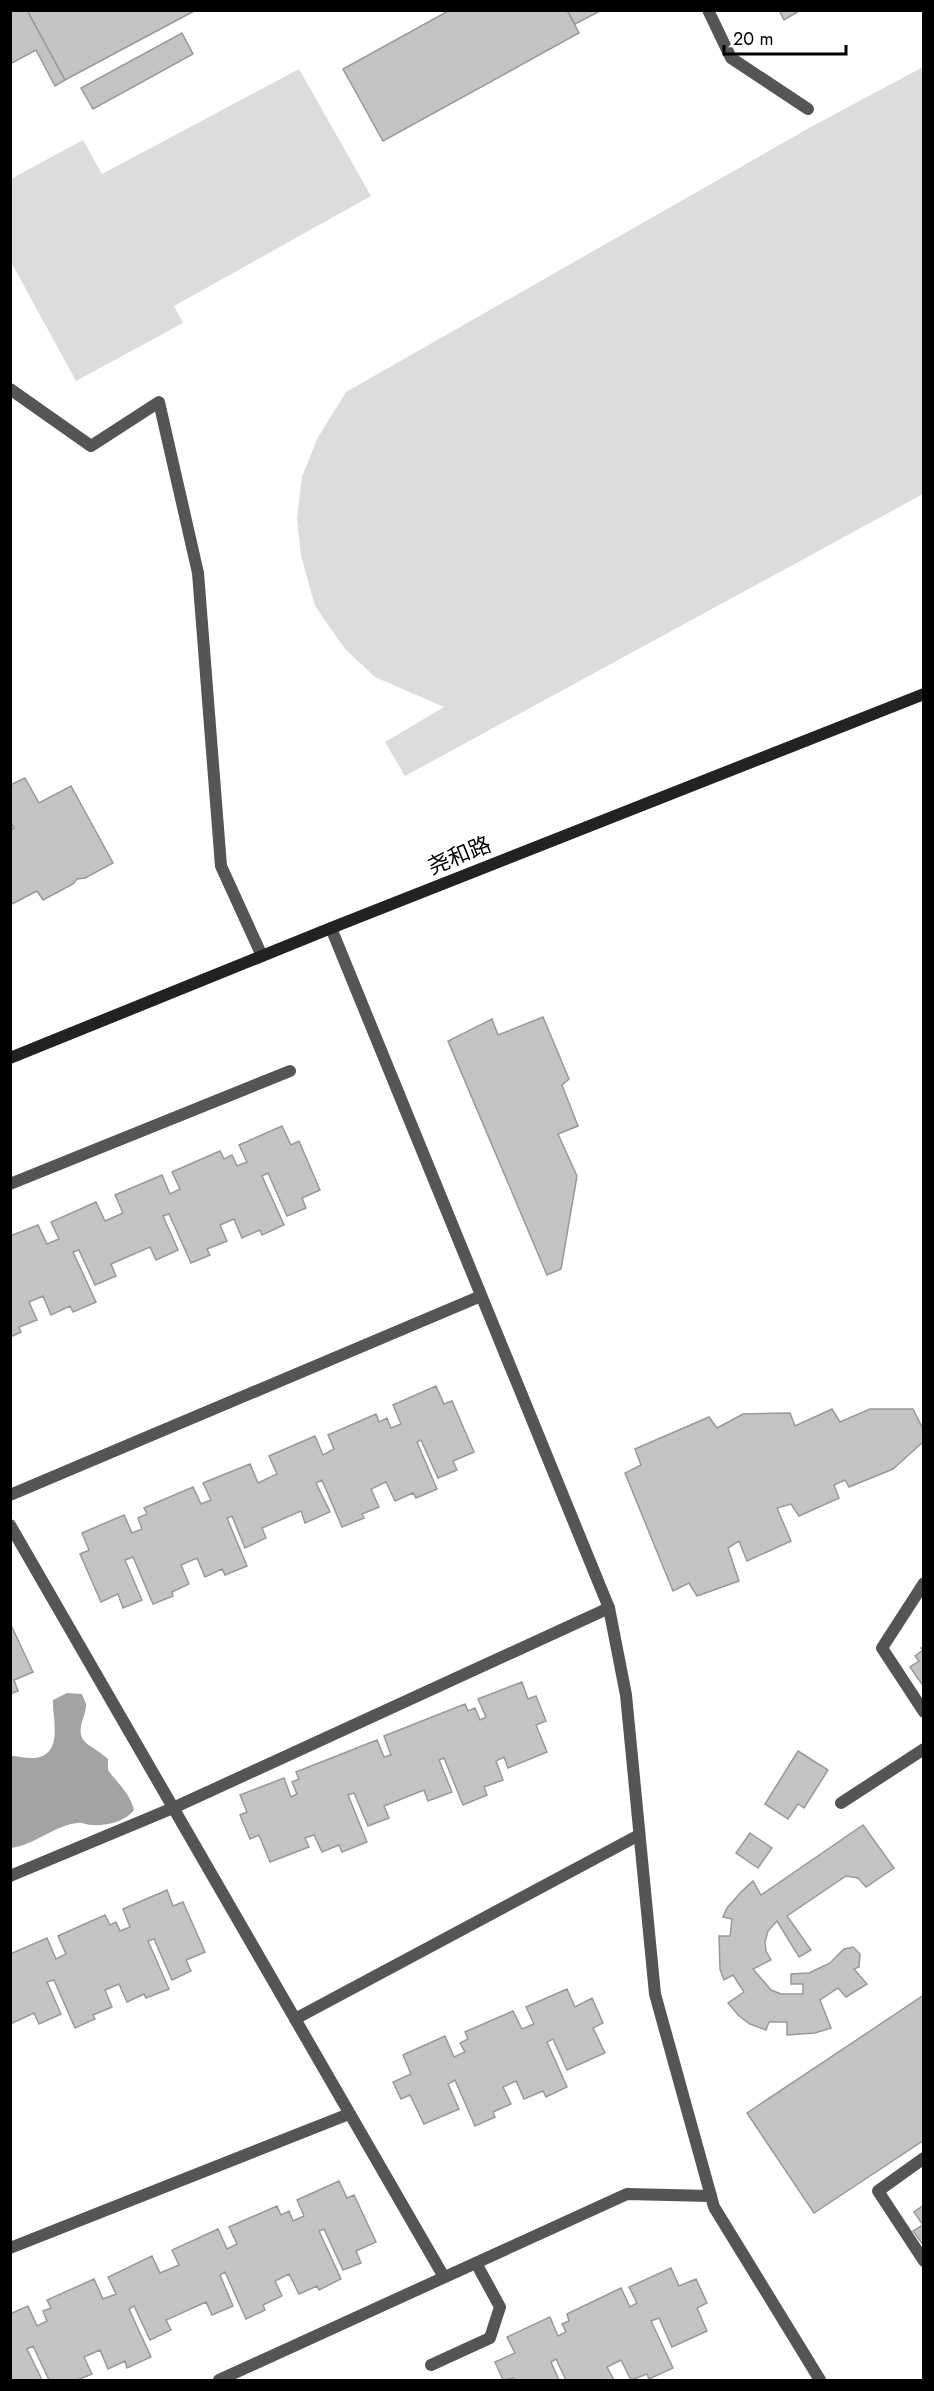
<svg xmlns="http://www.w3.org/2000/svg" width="934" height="2391" viewBox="0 0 934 2391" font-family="Jost,'Noto Sans SC',sans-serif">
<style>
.green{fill:#dcdcdc}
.water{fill:#a3a3a3}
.building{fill:#c4c4c4;stroke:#999;stroke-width:1.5}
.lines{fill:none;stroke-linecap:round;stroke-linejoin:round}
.service{stroke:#555;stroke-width:12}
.secondary{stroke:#222;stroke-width:12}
.labels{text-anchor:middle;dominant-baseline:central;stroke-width:4.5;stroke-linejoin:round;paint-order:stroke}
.street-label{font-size:22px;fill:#000;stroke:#fff}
</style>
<rect width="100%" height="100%" fill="#fff"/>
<!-- green -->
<g class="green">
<polygon points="923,67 923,494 405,776 385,742 444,707 375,677 345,649 315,606 301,556 297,518 302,477 317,439 346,392 809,128"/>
<polygon points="299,69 371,196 174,306 183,323 76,381 11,262 11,179 83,140 102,174"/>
</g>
<!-- water -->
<path class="water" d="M67,1693l15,1c0,1 4,9 4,10 1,12 -12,26 -1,38 4,4 17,11 23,17v11c10,14 22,23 26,40 -9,12 -28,16 -43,15 -5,0 -9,-3 -14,-2 -24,3 -42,22 -66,25v-92c8,0 21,4 29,1 23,-8 12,-39 13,-57z"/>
<!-- building -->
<g class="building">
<polygon points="14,10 27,10 65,80 55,86 36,50 10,64 10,12"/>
<polygon points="27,10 196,10 65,80"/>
<polygon points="450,10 567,10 579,33 383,141 343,69"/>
<polygon points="567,10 602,10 575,24"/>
<polygon points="779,10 801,10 784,20"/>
<polygon points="182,33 193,54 93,109 81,88"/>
<polygon points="25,778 39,803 71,786 113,863 85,878 77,879 73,884 43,900 37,891 10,905 10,830 14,828 10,821 10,785"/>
<polygon points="543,1017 569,1079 562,1085 578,1126 558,1134 577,1176 561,1269 547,1275 448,1041 492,1019 498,1035"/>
<polygon points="282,1126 291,1145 299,1141 320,1190 302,1198 306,1208 287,1216 268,1173 262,1176 284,1225 262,1235 260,1230 242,1238 234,1219 220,1225 227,1241 207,1249 210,1255 191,1263 169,1214 163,1216 178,1250 156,1260 150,1247 111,1264 116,1276 95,1285 79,1250 73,1252 96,1302 73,1312 70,1306 51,1315 43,1296 29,1302 37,1320 19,1327 21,1332 10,1337 10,1236 38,1225 47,1244 59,1239 51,1222 96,1202 105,1221 123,1213 115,1195 162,1175 170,1194 180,1189 172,1172 220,1151 224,1159 232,1155 237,1166 247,1162 239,1145"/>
<polygon points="436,1386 444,1404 452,1401 474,1452 453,1461 457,1470 438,1478 421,1440 417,1442 437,1489 416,1498 413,1493 395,1501 386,1482 371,1489 379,1507 362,1514 364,1518 342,1527 322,1480 316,1483 330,1512 305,1523 301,1511 262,1528 266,1538 245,1548 232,1516 227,1518 247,1566 225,1575 222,1569 205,1577 197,1558 181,1565 189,1584 172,1592 173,1596 153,1604 133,1557 125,1560 142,1600 123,1608 118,1594 101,1602 80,1554 89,1550 82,1533 124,1515 132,1533 142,1529 138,1518 147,1514 144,1508 193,1487 201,1504 211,1500 203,1483 250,1464 258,1483 277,1474 269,1456 315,1436 323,1455 334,1449 328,1435 376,1414 379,1422 387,1418 391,1428 401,1424 393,1405"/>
<polygon points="832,1409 840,1422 870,1409 913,1409 924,1431 924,1441 893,1469 849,1487 845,1480 834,1485 839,1498 799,1516 791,1504 777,1508 791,1541 747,1561 739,1541 728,1548 739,1581 697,1596 689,1583 673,1591 625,1473 641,1465 635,1449 709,1417 717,1428 743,1414 790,1413 795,1426"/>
<polygon points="10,1623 33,1672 14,1680 18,1691 10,1694"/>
<polygon points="924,1646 924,1687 910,1667 919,1661 915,1656 923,1650 921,1648"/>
<polygon points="522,1682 528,1699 536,1696 546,1721 536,1725 547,1752 508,1768 504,1757 496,1761 503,1780 484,1787 487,1795 463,1805 444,1758 439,1760 452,1792 428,1801 424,1790 384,1806 389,1818 368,1826 354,1793 348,1795 367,1842 342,1852 339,1845 322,1852 314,1835 305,1838 309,1847 270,1862 259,1835 250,1839 240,1815 247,1812 240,1795 284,1778 291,1797 297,1794 292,1782 299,1779 296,1772 377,1740 384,1757 391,1755 384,1736 465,1704 468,1711 475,1708 480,1720 486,1717 478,1699"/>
<polygon points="798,1751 828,1770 804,1808 798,1804 788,1819 765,1804"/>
<polygon points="863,1825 894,1868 866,1887 858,1878 846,1876 787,1916 811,1950 799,1957 777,1921 768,1931 765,1942 766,1951 771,1960 753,1969 771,1990 781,1994 803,1994 803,1984 791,1984 791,1974 809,1973 830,1963 844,1949 853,1947 860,1954 859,1967 854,1969 867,1984 846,1997 838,1988 820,2000 831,2028 815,2033 787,2035 787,2022 769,2022 766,2030 750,2024 739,2016 728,2003 744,1992 733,1975 724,1980 720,1969 719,1936 730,1936 732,1919 723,1917 727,1908 741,1892 753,1881 761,1895"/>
<polygon points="750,1833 772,1848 758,1868 736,1853"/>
<polygon points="167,1890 173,1906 183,1902 205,1952 186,1960 191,1971 172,1980 154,1939 148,1941 169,1989 146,1998 144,1994 127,2002 119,1984 105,1990 112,2007 93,2015 95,2019 75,2028 54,1980 47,1982 61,2014 39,2024 34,2013 10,2024 10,1954 47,1938 56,1959 66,1954 58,1936 105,1915 110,1925 116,1922 120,1931 130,1927 123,1909"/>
<polygon points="567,1989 575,2007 592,1998 603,2023 593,2028 605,2053 567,2070 553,2039 547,2042 567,2087 546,2097 543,2091 524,2099 516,2081 503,2087 511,2104 493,2112 495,2117 475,2126 455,2080 448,2084 459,2109 424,2124 410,2095 401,2099 393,2082 411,2074 403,2055 445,2036 454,2057 465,2052 460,2043 468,2039 465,2032 513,2011 522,2029 534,2024 526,2007"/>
<polygon points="924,1995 924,2140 814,2213 747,2113"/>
<polygon points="339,2181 347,2198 354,2195 376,2242 356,2251 361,2263 343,2270 324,2229 319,2231 341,2279 319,2290 317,2286 299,2294 289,2274 275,2281 282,2296 263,2305 265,2310 246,2319 225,2272 220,2275 233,2306 212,2315 206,2302 166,2320 171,2330 150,2340 134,2306 129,2309 151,2357 127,2368 125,2361 108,2369 100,2350 84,2357 92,2374 77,2380 49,2380 33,2346 27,2349 42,2380 10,2380 10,2314 28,2306 37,2326 47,2321 43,2311 51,2308 47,2300 94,2279 103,2299 116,2294 108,2277 152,2256 160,2273 179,2265 172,2250 218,2229 227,2249 237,2244 229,2227 277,2206 281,2215 289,2211 293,2221 304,2216 297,2200"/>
<polygon points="924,2205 924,2246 913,2231 923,2225 914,2212"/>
<polygon points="671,2268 679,2286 696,2279 707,2303 697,2308 707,2331 672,2347 659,2318 651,2321 673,2368 649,2379 647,2374 631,2380 621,2360 607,2367 614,2380 566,2380 556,2359 551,2362 559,2380 515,2380 514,2378 503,2380 495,2362 515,2353 507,2337 550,2317 558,2336 566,2332 562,2324 569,2321 567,2314 621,2288 630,2307 637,2303 629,2287"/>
</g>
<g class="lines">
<!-- service -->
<g class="service">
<polyline points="708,10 731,58 808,109"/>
<polyline points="10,389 91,446 159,402 198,573 221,866 262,956"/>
<polyline points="331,928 609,1608 626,1695 655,1994 714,2207 820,2380"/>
<polyline points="10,1184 290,1071"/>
<polyline points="10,1495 481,1296"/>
<polyline points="10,1525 444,2277"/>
<polyline points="924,1583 882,1648 924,1712"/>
<polyline points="841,1803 924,1749"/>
<polyline points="10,1876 173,1808 609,1608"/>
<polyline points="295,2019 639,1835"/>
<polyline points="924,2158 878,2191 924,2261"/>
<polyline points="10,2248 349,2114"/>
<polyline points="431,2365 490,2338 500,2307 476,2263"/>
<polyline points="219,2380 627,2194 711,2196"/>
</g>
<!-- secondary -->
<polyline class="secondary" points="10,1058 331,928 924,694"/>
</g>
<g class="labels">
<!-- street labels -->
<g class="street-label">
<text transform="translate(459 855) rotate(-22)">尧和路</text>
</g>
</g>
<!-- border -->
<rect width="934" height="2391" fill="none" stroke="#000000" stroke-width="24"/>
<!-- scale -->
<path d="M724 45v9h122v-9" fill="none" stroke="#000000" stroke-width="3"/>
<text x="733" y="45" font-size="18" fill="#000000" stroke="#ffffff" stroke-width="4.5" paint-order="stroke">20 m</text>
</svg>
